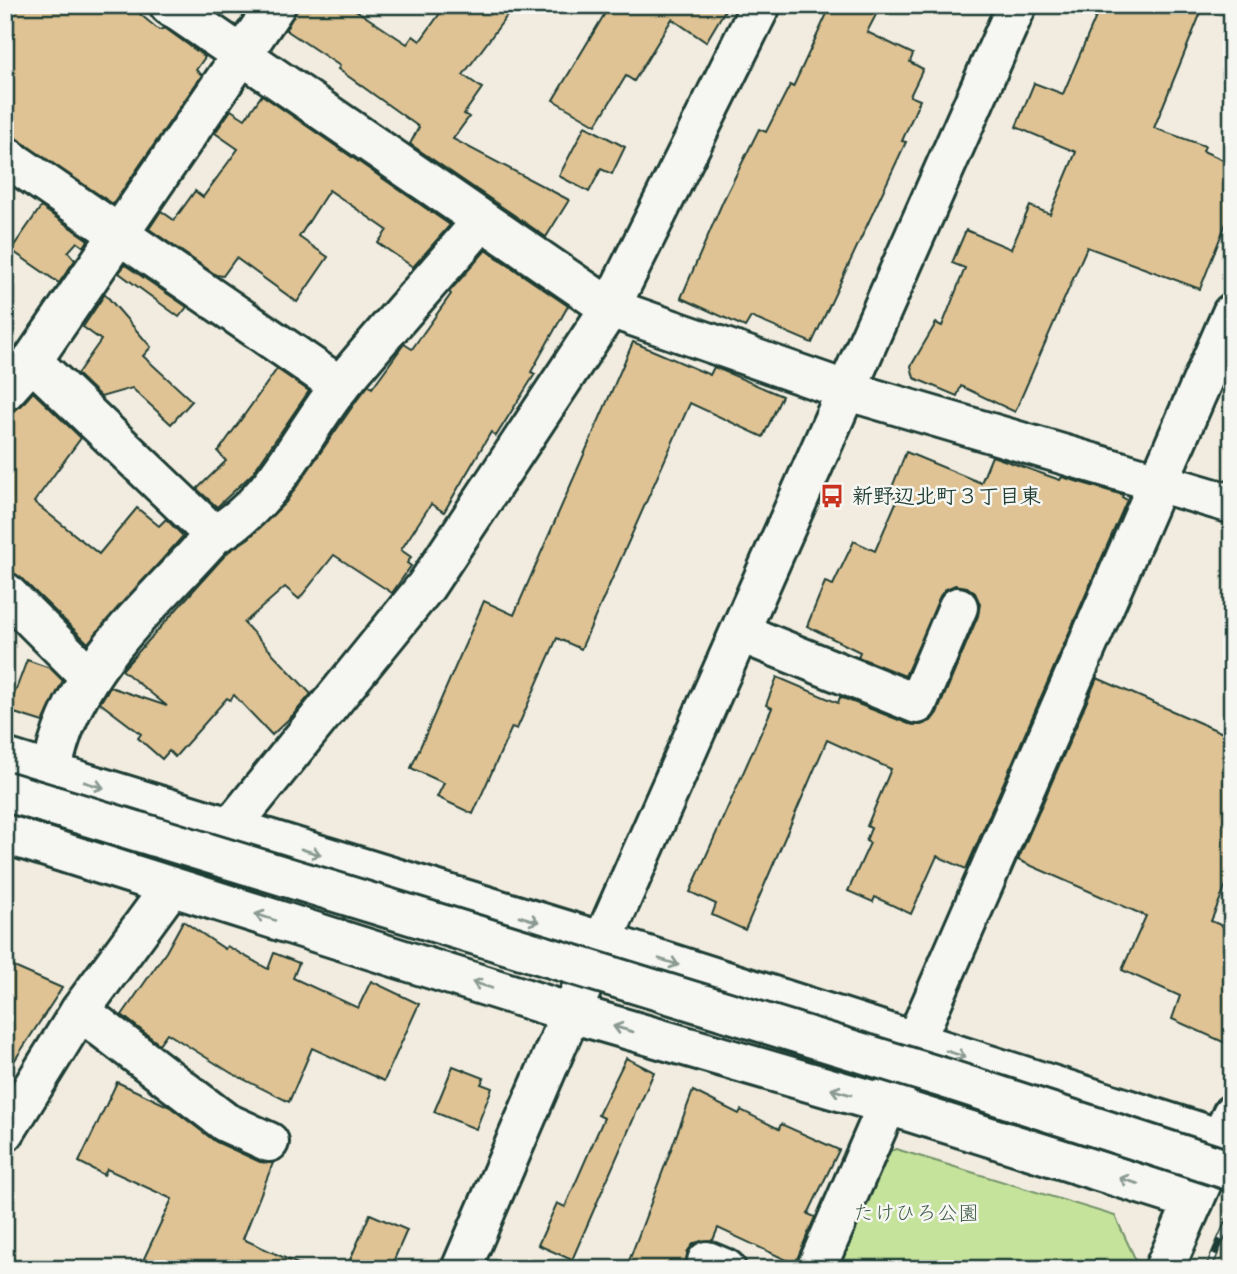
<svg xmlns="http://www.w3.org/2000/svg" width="1237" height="1274" viewBox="0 0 1237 1274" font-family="'Balsamiq Sans','Klee One',sans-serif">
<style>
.green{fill:#c5e39b;stroke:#729068;stroke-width:2}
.building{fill:#dfc394;stroke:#1f3d34;stroke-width:2}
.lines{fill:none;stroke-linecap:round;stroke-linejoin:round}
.minor-casing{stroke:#1f3d34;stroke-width:44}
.minor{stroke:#f6f6f2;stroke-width:38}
.rail-casing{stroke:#1f3d34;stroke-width:8}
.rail{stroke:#f6f6f2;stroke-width:5;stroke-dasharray:16;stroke-linecap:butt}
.minor-bridge-casing{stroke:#1f3d34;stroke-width:44;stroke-linecap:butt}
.minor-bridge{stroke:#f6f6f2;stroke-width:38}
.oneway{stroke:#8a9a93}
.labels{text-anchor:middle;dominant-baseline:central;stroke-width:5;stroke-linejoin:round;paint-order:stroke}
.poi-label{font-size:21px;font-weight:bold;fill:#1f3d34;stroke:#f6f6f2;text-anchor:start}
.park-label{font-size:21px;fill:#405e49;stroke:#f6f6f2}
</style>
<rect width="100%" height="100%" fill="#f1ecdf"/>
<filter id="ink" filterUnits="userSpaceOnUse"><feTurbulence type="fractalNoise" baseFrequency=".0143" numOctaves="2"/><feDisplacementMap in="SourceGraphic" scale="14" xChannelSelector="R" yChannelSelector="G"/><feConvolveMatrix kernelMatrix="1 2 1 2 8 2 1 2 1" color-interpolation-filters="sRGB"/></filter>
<g filter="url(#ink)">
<!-- green -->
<polygon class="green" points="896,1149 1115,1216 1140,1269 830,1269 880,1154"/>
<!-- building -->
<g class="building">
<polygon points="5,5 129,5 159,30 165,28 205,57 196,70 202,75 113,204 5,132"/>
<polygon points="298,5 348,5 407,44 413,36 420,41 446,5 515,5 463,75 482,88 464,114 469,117 453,139 569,200 546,237 410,144 419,127 338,69 340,66 286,30"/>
<polygon points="610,5 728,5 706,42 672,19 634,81 626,76 596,125 553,100"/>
<polygon points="831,5 881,5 867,32 913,54 910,62 923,69 910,96 920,100 902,141 906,142 812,343 751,317 745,327 681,298 723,201 759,129 766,132 790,85 793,87"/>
<polygon points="1101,5 1204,5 1154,128 1205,146 1203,151 1232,164 1232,208 1200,289 1087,247 1015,412 961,386 957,396 914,378 911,366 936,323 942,326 965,268 952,263 966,230 1011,249 1030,206 1050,214 1076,152 1016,127 1034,83 1063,94"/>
<polygon points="262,95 450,225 413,267 378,243 387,230 329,190 299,237 328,257 297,302 236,258 223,276 216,275 149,229 161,211 174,220 195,191 203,197 238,149 215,133 231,110 245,119"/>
<polygon points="585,126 625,147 612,174 601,169 589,192 559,176"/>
<polygon points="41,207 88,240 84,247 77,242 68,252 75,260 59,283 11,250"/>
<polygon points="486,250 568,306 531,372 535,374 496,436 491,432 444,512 431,504 401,550 411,557 407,563 411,566 392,593 334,555 299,599 285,587 244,623 311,694 293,715 272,735 234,695 230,700 227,698 175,757 169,751 162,759 138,738 141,734 100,703 110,687 167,706 122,670 228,552 249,538 286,502 357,400 369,385 372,388 404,344 412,349 451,294 449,292"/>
<polygon points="125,265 187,307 179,317 119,273"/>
<polygon points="105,294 151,347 143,356 192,401 171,424 132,388 101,397 77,374 101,340 83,327"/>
<polygon points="633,342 710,375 714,367 782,396 763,437 690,403 581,649 557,638 517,729 512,727 473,814 437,797 444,783 411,768 484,601 514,615"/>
<polygon points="277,369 309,391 252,474 217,507 197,489 226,461 218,452"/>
<polygon points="33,392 81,438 34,502 99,554 137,508 159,526 166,519 183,536 88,643 20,577 5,571 5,412 21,406"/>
<polygon points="906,452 981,483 992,456 1060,480 1062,477 1123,495 1122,497 1127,500 966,869 937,856 911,914 875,897 873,902 848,891 870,843 866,841 871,828 867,826 891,769 827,740 745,930 712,915 716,904 690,892 772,708 766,705 777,677 838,703 840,697 909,724 921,725 931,721 937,713 978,616 980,604 975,593 967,587 955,585 944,590 905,676 858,657 860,652 807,626 825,582 833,585 854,541 875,551 898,498 889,495"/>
<polygon points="27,660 50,668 63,681 43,722 8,711"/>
<polygon points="1097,678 1232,737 1232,871 1211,921 1232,930 1232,1046 1172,1019 1180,996 1122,970 1146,916 1018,860"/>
<polygon points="183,921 225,949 227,946 268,969 274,953 299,963 293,978 358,1008 371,981 419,1004 384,1081 312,1048 289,1102 231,1073 167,1033 159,1044 122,1015 166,952"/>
<polygon points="5,963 62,988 5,1075"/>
<polygon points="626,1058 654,1072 572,1260 538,1245 557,1203 565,1207 604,1118 598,1115"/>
<polygon points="453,1066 484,1078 481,1084 492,1088 476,1129 434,1112"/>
<polygon points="117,1082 170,1107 216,1142 260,1162 273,1163 243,1239 309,1269 139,1269 172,1199 107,1169 104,1175 79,1162"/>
<polygon points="693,1091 739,1114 741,1110 779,1129 781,1124 839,1150 808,1214 815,1217 795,1264 718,1228 713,1240 694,1243 687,1252 687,1269 626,1269"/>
<polygon points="370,1214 407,1230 390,1269 346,1269"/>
</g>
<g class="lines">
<!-- minor casing -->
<g class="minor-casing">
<g id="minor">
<polyline points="169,5 610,308 848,391 1232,504"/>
<polyline points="5,156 340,386"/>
<polyline points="32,361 214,535"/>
<polyline points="5,391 32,361 276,5"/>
<polyline points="5,592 89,676"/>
<polyline points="741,633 917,704 958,607"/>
<polyline points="5,758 604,942 1221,1139"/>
<path d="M52,772c16,-101 98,-164 162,-237 59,-31 86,-99 126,-149 46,-56 95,-110 142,-165"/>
<polyline points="231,827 426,586 610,308 761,5"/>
<polyline points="5,834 571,1013 888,1105 1194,1201"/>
<polyline points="80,1011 225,1122 269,1142"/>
<polyline points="5,1132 80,1011 171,887"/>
<polyline points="707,1261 726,1269"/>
<polyline points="461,1269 571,1013 1017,5"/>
<polyline points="816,1269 1232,313"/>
<polyline points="1164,1269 1232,1114"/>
</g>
</g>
<!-- minor -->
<use href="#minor" class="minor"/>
<!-- rail casing -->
<g class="rail-casing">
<g id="rail">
<polyline points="1208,1269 1232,1214"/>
<polyline points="1231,1269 1232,1268"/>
</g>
</g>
<!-- rail -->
<use href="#rail" class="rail"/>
<!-- minor-bridge casing -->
<g class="minor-bridge-casing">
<polyline id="minor-bridge" points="5,791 944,1078 1232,1171"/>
</g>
<!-- minor-bridge -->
<use href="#minor-bridge" class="minor-bridge"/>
</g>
<!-- one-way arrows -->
<defs><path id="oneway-shaft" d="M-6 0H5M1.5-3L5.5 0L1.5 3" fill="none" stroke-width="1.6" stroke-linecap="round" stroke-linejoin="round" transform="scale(1.75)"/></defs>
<g class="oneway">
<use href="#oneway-shaft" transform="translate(94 785) rotate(17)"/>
<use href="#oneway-shaft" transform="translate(311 852) rotate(17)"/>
<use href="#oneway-shaft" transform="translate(265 917) rotate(-162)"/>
<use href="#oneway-shaft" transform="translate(529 919) rotate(17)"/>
<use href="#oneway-shaft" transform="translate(669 962) rotate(18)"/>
<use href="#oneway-shaft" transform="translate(482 985) rotate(-162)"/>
<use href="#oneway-shaft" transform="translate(623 1029) rotate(-164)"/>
<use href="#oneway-shaft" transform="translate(956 1054) rotate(18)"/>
<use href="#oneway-shaft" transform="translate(841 1092) rotate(-164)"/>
<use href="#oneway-shaft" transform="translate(1129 1181) rotate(-163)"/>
</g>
</g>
<!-- icons -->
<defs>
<g id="bus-bare" transform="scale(1.89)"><path d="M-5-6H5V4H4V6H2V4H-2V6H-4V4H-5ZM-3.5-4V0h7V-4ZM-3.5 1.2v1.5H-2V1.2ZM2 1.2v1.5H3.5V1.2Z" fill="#c8321e" stroke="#f6f6f2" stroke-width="2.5" paint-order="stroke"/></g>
</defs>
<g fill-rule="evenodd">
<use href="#bus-bare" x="832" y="496"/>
</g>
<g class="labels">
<!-- poi labels -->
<g class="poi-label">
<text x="852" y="496">新野辺北町３丁目東</text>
</g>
<!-- park labels -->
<g class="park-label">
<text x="916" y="1213">たけひろ公園</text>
</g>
</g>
<!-- margin -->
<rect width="1237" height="1274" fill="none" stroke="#f6f6f2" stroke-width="28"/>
<rect x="14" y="14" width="1209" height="1246" fill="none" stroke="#1f3d34" stroke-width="2.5" filter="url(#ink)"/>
</svg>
